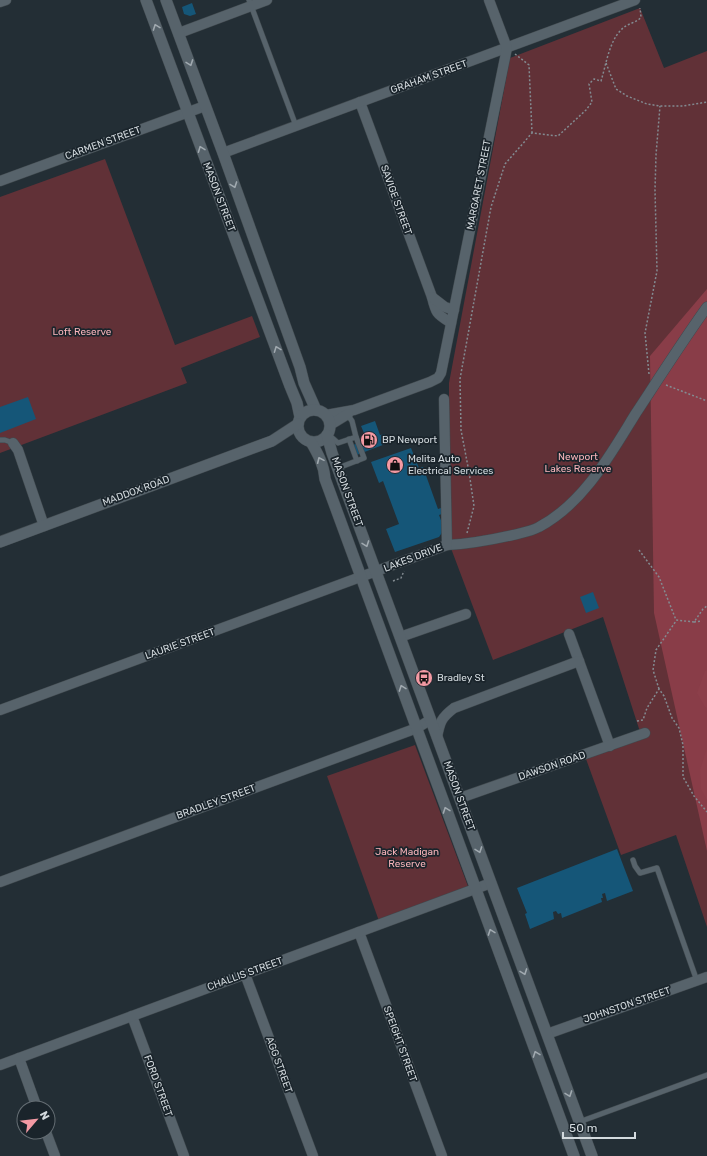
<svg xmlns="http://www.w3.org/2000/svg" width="707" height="1156" viewBox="0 0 707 1156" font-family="Rubik,sans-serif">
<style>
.green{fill:#613137}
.forest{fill:#893d48}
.water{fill:#8c3f4a}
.building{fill:#155678}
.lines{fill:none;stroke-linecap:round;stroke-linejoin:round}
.service-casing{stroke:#40494e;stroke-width:6}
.minor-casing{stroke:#40494e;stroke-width:11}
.tertiary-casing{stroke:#40494e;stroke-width:12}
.path{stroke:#838b91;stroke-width:1.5;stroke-dasharray:2 2;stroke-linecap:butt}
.service{stroke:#57636b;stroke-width:5}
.minor{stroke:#57636b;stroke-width:10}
.tertiary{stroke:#57636b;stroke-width:11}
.oneway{stroke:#a1aab0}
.labels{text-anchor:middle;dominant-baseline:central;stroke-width:3.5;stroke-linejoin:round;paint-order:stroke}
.street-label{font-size:10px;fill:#d3dade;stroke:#1a242b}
.park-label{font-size:10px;fill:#f9b4ba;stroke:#1a242b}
.poi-label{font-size:10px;fill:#d3dade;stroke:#1a242b;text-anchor:start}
</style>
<rect width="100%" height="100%" fill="#232e35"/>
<!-- green -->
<g class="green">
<polygon points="640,8 664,68 707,51 707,927 676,835 621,855 586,759 642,738 603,617 493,660 449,543 449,383 510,58"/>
<polygon points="105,159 175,345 252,316 260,337 181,368 187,383 0,453 0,197"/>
<polygon points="415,745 469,889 379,921 327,776"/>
</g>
<!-- forest -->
<polygon class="forest" points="707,289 707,851 654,613 650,356"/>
<!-- water -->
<g class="water">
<polygon points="707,670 707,708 705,707 697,693 705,671"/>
<polygon points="707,748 707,800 701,789 700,770"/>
</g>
<!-- building -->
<g class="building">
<polygon points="192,3 196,14 190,16 184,14 182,7"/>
<polygon points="28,397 36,419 0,433 0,407"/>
<polygon points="375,421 380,435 385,434 388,443 354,456 350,446 367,440 361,426"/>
<polygon points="411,448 419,468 423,467 438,509 441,508 442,514 439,515 442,523 443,531 439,537 395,552 386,529 399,524 383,481 379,483 371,462"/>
<polygon points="593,592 599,608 586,613 580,597"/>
<polygon points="617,849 633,891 607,901 605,893 602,894 603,898 601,898 602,902 562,918 561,913 558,914 556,911 553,912 554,919 530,929 525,914 527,913 517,888"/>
</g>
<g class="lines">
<!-- service casing -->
<g class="service-casing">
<g id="service">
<polyline points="249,0 296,126"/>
<polyline points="329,435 338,443 356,437"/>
<polyline points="349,439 357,461"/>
<polyline points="0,440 5,440 13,443"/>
<polyline points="338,468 364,458 356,437 352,421 347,414"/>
<polyline points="633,860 635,866 640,873 657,868 697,981"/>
<polyline points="579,1122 707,1075"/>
</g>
</g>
<!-- minor casing -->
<g class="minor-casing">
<g id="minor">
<polyline points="0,2 6,0"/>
<polyline points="179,33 267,0"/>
<path d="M360,102l72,195c4,17 5,17 19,26"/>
<polyline points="223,153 635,0"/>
<polyline points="0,181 205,106"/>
<polyline points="432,297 445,307 454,310"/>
<polyline points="326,415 354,410 430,382 438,378 441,373 507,48 489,0"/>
<polyline points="330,425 348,414"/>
<polyline points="13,443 18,450 44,526"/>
<path d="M447,545c22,-1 44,-5 66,-10 8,-2 19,-4 26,-8 45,-24 71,-72 97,-114 23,-35 46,-71 71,-106"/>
<polyline points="569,634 610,746"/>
<polyline points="400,637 466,614"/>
<polyline points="0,710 447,545 444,399"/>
<path d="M437,737c3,-15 4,-19 17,-29l125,-47"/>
<polyline points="460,798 645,733"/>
<polyline points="0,882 417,728 430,720"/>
<polyline points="359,932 442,1156"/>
<polyline points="245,974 313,1156"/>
<polyline points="132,1016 184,1156"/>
<polyline points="547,1034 707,977"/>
<polyline points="19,1058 37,1108"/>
<polyline points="0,1065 491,883"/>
<polyline points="46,1132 55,1156"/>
</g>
</g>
<!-- tertiary casing -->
<g class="tertiary-casing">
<g id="tertiary">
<polyline points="146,0 290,386 297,403 300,417"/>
<polyline points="166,0 223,153 300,367 304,383 316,410"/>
<circle cx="314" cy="426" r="16"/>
<polyline points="327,435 332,453 592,1156"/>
<path d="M311,442c7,12 13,23 14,37l249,677"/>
<polyline points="0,542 272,441 298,424"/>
</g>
</g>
<!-- path -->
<g class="path">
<polyline points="515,54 529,65 532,133"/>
<polyline points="606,63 616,89 627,96 647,104 660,106 683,106 707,102"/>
<polyline points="649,374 645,333 657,271 655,190 656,155 660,106"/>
<polyline points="666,385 707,401"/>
<path d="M467,533l7,-27 -5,-34 -8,-42 -1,-51 31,-172 14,-43 27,-31 26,3 28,-26 6,-8 -3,-18 5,-5 7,2c5,-16 8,-39 20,-51 6,-7 16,-7 20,-13l-1,-9"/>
<polyline points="639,550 659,577 676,620 694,622 703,609 707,606"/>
<polyline points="393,581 401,578 404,571"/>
<polyline points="694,622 702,621"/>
<polyline points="659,689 653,670 656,650 676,621"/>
<polyline points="637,721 643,720 647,708 659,689 664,696 672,718 679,728 683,745 683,777 694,796 707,812"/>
</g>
<!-- service -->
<use href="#service" class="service"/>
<!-- minor -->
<use href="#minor" class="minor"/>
<!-- tertiary -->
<use href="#tertiary" class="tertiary"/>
</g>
<!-- one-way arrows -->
<defs><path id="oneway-chevron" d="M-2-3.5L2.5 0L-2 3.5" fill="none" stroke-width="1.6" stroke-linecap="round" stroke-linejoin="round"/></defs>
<g class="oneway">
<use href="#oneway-chevron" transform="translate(156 27) rotate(-110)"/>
<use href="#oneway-chevron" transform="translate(190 63) rotate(70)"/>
<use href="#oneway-chevron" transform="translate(201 149) rotate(-111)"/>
<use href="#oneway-chevron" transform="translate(234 185) rotate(70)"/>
<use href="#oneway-chevron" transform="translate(277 349) rotate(-111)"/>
<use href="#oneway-chevron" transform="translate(320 460) rotate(-114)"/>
<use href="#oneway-chevron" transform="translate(366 544) rotate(70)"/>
<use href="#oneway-chevron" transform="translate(402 688) rotate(-110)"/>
<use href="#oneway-chevron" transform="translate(446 810) rotate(-110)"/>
<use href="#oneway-chevron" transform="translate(479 850) rotate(70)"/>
<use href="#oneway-chevron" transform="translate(491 932) rotate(-110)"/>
<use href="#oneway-chevron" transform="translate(524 972) rotate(70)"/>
<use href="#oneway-chevron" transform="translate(536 1054) rotate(-110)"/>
<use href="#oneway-chevron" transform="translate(569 1094) rotate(70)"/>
</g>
<!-- icons -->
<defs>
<g id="fuel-disc" transform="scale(0.9)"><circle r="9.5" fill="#f49aa4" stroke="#1a242b"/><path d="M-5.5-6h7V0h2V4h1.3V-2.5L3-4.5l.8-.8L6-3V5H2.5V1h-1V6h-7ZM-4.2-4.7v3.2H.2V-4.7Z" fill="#111"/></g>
<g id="shop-disc" transform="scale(0.9)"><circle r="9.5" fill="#f49aa4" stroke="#1a242b"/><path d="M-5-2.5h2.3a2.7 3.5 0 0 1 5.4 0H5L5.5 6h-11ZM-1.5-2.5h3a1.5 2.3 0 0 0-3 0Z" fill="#111"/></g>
<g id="bus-disc" transform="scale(0.9)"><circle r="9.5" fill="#f49aa4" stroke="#1a242b"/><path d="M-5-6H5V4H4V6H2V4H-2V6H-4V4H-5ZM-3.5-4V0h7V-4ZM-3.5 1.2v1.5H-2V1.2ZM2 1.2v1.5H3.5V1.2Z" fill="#111"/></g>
</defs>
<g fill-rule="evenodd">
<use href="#fuel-disc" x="369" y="440"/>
<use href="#shop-disc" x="395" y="465"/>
<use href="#bus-disc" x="424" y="678"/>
</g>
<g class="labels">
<!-- street labels -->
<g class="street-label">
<text transform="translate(429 77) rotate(-20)">GRAHAM STREET</text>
<text transform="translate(103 143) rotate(-20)">CARMEN STREET</text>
<text transform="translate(479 185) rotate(-79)">MARGARET STREET</text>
<text transform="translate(219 197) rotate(69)">MASON STREET</text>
<text transform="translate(396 200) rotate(70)">SAVIGE STREET</text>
<text transform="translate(136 491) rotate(-20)">MADDOX ROAD</text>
<text transform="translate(347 492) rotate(70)">MASON STREET</text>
<text transform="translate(413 558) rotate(-21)">LAKES DRIVE</text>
<text transform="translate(180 644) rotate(-20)">LAURIE STREET</text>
<text transform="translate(552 766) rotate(-19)">DAWSON ROAD</text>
<text transform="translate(459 796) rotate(70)">MASON STREET</text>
<text transform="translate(216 802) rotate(-20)">BRADLEY STREET</text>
<text transform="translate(245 974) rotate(-20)">CHALLIS STREET</text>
<text transform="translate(627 1005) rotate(-19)">JOHNSTON STREET</text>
<text transform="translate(400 1044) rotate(70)">SPEIGHT STREET</text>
<text transform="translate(279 1065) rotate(70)">AGG STREET</text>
<text transform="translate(158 1086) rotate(70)">FORD STREET</text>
</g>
<!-- park labels -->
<g class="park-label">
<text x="82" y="332">Loft Reserve</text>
<text x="578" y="457">Newport<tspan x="578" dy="12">Lakes Reserve</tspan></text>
<text x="407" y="852">Jack Madigan<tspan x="407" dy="12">Reserve</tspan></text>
</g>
<!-- poi labels -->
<g class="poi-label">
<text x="382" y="440">BP Newport</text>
<text x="408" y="459">Melita Auto<tspan x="408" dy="12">Electrical Services</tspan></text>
<text x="437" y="678">Bradley St</text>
</g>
</g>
<!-- north arrow -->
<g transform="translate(36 1120) rotate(62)"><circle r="19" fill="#1a242b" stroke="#646d73"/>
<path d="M0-3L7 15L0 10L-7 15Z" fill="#f49aa4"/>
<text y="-6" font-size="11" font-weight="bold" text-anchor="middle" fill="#d3dade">N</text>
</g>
<!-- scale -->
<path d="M563 1132v6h72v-6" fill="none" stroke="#d3dade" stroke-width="2"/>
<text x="569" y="1132" font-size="12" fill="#d3dade" stroke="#1a242b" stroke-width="3" paint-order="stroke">50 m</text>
</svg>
